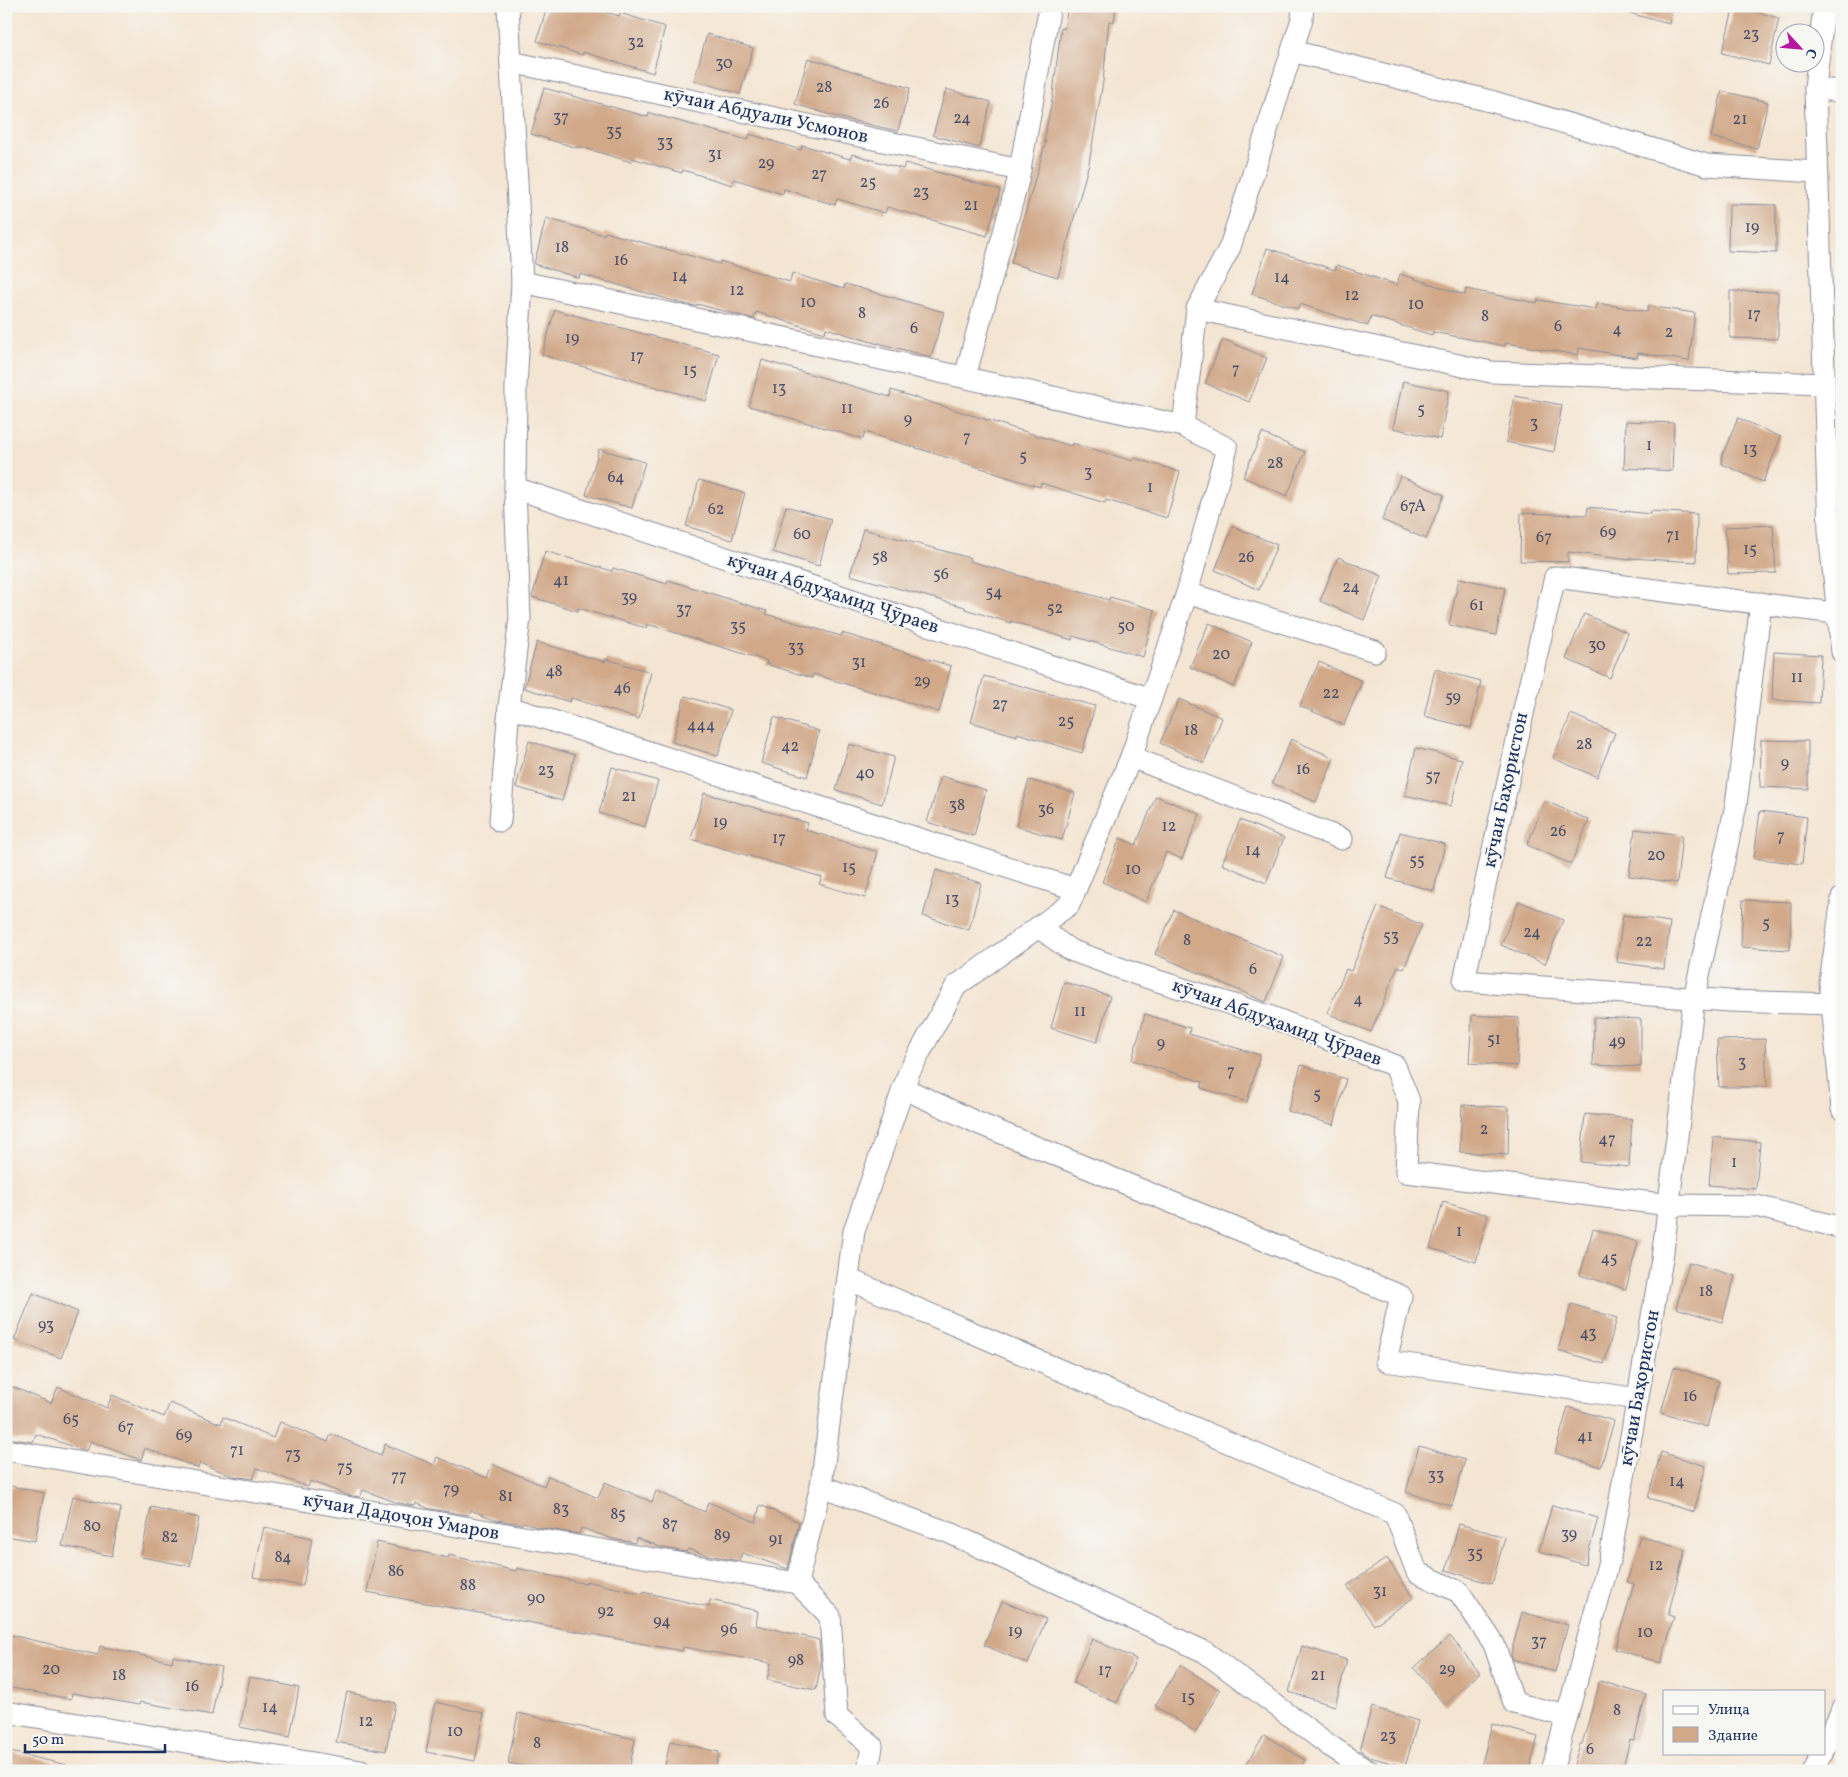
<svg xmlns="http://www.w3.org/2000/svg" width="1848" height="1777" viewBox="0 0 1848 1777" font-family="Vollkorn,serif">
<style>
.building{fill:#d1a989}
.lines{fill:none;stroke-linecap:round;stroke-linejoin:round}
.street-casing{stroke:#888a98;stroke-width:23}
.street{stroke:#fff;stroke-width:21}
.labels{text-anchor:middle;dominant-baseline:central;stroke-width:4;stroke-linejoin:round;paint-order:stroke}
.number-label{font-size:16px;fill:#484e69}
.street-label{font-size:19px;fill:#1b2f5e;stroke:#f6f6f2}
</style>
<rect width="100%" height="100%" fill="#f6f6f2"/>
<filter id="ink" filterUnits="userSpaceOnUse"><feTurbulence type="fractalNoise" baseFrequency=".02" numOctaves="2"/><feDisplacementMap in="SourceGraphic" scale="10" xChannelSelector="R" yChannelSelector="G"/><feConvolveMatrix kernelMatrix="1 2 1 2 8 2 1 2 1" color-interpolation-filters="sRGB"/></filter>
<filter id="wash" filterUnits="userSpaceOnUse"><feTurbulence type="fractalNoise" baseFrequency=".0096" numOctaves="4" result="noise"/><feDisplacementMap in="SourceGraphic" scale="20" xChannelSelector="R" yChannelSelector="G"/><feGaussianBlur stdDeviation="1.12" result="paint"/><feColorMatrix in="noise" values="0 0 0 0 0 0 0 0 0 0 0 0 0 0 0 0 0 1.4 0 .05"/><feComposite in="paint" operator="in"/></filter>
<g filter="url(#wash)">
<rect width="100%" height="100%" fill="#f4e5d2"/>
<g id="blocks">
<!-- building -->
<g class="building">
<polygon points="547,6 587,6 619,16 620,13 665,27 653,73 583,52 583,55 537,41"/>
<polygon points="1068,6 1116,6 1114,22 1109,21 1103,82 1089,163 1058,277 1011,263 1046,141 1044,141 1053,94 1061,28 1064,29"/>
<polygon points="1623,6 1673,6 1669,24 1622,11"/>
<polygon points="1734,6 1779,18 1769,65 1722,53"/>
<polygon points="707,34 753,48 740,94 694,80"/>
<polygon points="808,58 910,88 898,131 841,118 795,104"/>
<polygon points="544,88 648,117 649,113 748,140 750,134 801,150 802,145 850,159 852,154 903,169 905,163 1000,190 987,236 887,207 885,213 837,199 835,205 784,189 783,194 734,179 732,185 683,170 682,173 632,158 631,162 578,146 577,148 531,134"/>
<polygon points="946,89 991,102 979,148 933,135"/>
<polygon points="1722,91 1768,102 1757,149 1711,137"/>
<polygon points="1729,204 1776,205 1776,253 1728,251"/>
<polygon points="546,218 604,235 605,232 720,264 720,261 790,282 792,273 844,289 845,284 944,312 931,357 878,343 878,344 826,328 825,333 756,312 754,319 697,304 697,306 688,305 580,274 579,278 534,264"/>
<polygon points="1267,248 1335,270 1337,265 1397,285 1400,274 1465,295 1466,289 1537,303 1538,300 1596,309 1598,303 1647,312 1648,306 1695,313 1689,361 1638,353 1637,358 1579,348 1578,355 1506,343 1505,346 1433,332 1432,335 1371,316 1368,326 1300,304 1298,309 1252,294"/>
<polygon points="1730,291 1778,292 1778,339 1730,338"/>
<polygon points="555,310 719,354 706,401 542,355"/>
<polygon points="1223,339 1267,358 1249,402 1205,383"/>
<polygon points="762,360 890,397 891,390 1071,446 1072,443 1133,461 1134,458 1180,472 1167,518 1106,500 1105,503 1041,483 1040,487 994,473 994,472 865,432 863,439 749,406"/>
<polygon points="1403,381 1449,391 1440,439 1393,428"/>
<polygon points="1515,396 1562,405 1554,452 1506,442"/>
<polygon points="1738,418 1781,437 1763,482 1722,464 1722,456"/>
<polygon points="1626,421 1674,423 1672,471 1624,468"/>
<polygon points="1262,433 1305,452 1287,496 1243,477"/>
<polygon points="599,449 645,462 632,508 586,495"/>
<polygon points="1400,476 1444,495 1426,539 1382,520"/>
<polygon points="699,480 745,493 732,540 686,526"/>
<polygon points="786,506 831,519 819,566 773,552"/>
<polygon points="1588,507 1650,514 1650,511 1697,514 1696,562 1630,558 1630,560 1568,552 1568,562 1520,561 1521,513 1587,515"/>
<polygon points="1773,525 1776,573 1728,574 1725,527"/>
<polygon points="1233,526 1277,545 1259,590 1215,570"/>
<polygon points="863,529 970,558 970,561 1038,581 1039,580 1109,600 1110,597 1155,610 1143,657 1073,636 1072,640 1011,621 1011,623 965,609 965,607 850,575"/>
<polygon points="545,551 612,571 613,568 667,584 668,580 767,611 766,614 841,636 842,633 951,666 939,712 813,674 812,678 766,664 767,661 647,624 646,628 578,608 578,611 532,597"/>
<polygon points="1338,557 1382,576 1364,620 1320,601"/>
<polygon points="1459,578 1505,588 1496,635 1449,625"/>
<polygon points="1584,614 1628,633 1610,678 1566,659"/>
<polygon points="1209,623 1252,642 1234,687 1190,667"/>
<polygon points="537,642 605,662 606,659 651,672 639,719 571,698 570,702 524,688"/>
<polygon points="1774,652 1821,655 1819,703 1772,700"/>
<polygon points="1319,662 1362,681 1344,725 1300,706"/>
<polygon points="1435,669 1481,681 1471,728 1424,716"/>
<polygon points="984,676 1095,706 1082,753 1017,733 1017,736 971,722"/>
<polygon points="685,696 731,710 718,756 672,742"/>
<polygon points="1179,699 1222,718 1204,763 1160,743"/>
<polygon points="1571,714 1615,733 1597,777 1553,758"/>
<polygon points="774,717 819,731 807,777 761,763"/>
<polygon points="1291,739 1334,758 1316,802 1272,783"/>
<polygon points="1761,740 1808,741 1808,789 1760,787"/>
<polygon points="529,741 575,755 562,801 516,787"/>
<polygon points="849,744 894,757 882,804 836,790"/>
<polygon points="1416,748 1462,759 1451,806 1405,795"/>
<polygon points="612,767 658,781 645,827 599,813"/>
<polygon points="941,776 986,790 974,836 927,822"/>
<polygon points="1029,780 1075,793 1062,840 1016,826"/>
<polygon points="704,793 808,823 806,830 878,852 865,898 819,884 822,877 691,839"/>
<polygon points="1156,796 1200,814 1182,859 1166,852 1146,902 1102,882 1120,838 1136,845"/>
<polygon points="1545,801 1589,820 1571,864 1527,845"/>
<polygon points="1760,811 1807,817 1802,864 1754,858"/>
<polygon points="1240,820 1284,838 1266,883 1222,864"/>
<polygon points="1635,829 1682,835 1677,883 1629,876"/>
<polygon points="1400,832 1445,844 1434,891 1387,878"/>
<polygon points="936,870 981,883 969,930 923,916"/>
<polygon points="1743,900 1791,902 1790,950 1741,947"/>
<polygon points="1519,901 1563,920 1545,964 1501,945"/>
<polygon points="1378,906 1422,925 1404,969 1398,966 1371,1032 1327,1013 1346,969 1351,971"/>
<polygon points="1174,910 1284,957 1266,1002 1155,954"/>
<polygon points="1623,915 1670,922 1664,969 1617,962"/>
<polygon points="1064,982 1110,996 1097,1042 1051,1028"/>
<polygon points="1145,1014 1190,1028 1189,1034 1260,1055 1247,1102 1201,1088 1203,1082 1132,1060"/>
<polygon points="1472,1015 1519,1018 1517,1066 1469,1063"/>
<polygon points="1594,1017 1641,1019 1641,1067 1593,1065"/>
<polygon points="1765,1039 1767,1087 1719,1087 1717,1040"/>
<polygon points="1301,1065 1346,1079 1334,1125 1288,1111"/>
<polygon points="1462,1105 1509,1107 1508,1155 1460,1152"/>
<polygon points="1585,1114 1632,1119 1629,1167 1581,1162"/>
<polygon points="1713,1137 1760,1142 1756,1189 1709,1185"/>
<polygon points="1443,1202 1488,1215 1476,1262 1430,1248"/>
<polygon points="1593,1229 1638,1242 1626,1289 1580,1275"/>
<polygon points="1689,1262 1735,1276 1722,1322 1676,1308"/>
<polygon points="33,1293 78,1312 61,1358 14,1340"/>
<polygon points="1571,1304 1617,1318 1604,1364 1558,1350"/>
<polygon points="1674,1367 1719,1381 1707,1427 1661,1413"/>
<polygon points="6,1384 51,1403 58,1387 107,1408 112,1395 164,1417 170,1403 221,1424 223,1417 273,1438 280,1422 328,1442 331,1434 381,1455 385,1444 434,1465 437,1457 487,1478 492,1464 544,1486 548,1476 598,1498 605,1482 652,1502 656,1491 705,1512 708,1502 756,1522 760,1505 799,1522 788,1569 742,1553 739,1561 703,1554 688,1549 686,1552 660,1547 636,1538 635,1543 613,1539 581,1528 579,1534 537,1527 523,1522 522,1524 497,1520 470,1510 468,1515 430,1509 416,1503 415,1506 398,1503 363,1490 360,1497 347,1495 310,1481 308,1487 257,1468 253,1479 233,1476 200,1463 198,1468 145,1448 141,1460 90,1441 86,1451 36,1434 33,1442 6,1438"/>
<polygon points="1568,1407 1614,1421 1601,1467 1555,1453"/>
<polygon points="1419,1446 1465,1460 1452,1506 1406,1492"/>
<polygon points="1661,1452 1706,1466 1694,1512 1648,1498"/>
<polygon points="6,1485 44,1493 35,1541 6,1536"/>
<polygon points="73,1496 121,1508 112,1556 62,1546"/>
<polygon points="1552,1505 1598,1518 1585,1565 1539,1551"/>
<polygon points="151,1507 199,1518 190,1566 141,1557"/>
<polygon points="1459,1524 1505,1537 1492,1584 1446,1570"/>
<polygon points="264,1527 312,1538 303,1586 253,1577"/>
<polygon points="1640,1536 1685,1550 1668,1615 1674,1617 1661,1663 1615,1649 1634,1584 1627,1582"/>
<polygon points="377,1542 448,1558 449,1555 516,1571 517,1568 586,1584 586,1581 642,1594 643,1592 709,1607 710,1600 758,1611 756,1625 819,1640 821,1665 816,1690 767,1680 771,1663 683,1647 682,1651 367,1592"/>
<polygon points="1387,1558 1413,1598 1374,1625 1347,1586"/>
<polygon points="1002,1601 1046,1619 1028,1664 984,1645"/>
<polygon points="1522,1612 1568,1625 1555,1672 1512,1659 1511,1654"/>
<polygon points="6,1634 98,1655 100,1646 172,1662 173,1656 221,1667 212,1715 140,1702 139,1705 72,1693 71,1699 6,1687"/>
<polygon points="1450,1636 1480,1673 1445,1705 1414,1668"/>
<polygon points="1092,1639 1136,1659 1117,1703 1073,1683"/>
<polygon points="1302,1646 1347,1660 1335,1706 1289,1692"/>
<polygon points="1180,1665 1220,1690 1196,1732 1155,1706"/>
<polygon points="250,1677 299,1688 290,1737 240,1727"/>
<polygon points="1600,1681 1646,1695 1634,1741 1630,1740 1622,1771 1572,1771 1580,1744 1582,1744"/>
<polygon points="347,1692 395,1703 386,1751 336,1742"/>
<polygon points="436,1702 484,1713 475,1761 426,1752"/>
<polygon points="1372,1707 1418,1721 1405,1767 1370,1757 1360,1750"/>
<polygon points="518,1713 635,1739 629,1771 547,1771 508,1763"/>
<polygon points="1492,1724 1538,1737 1529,1771 1480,1771"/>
<polygon points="1264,1735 1305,1760 1298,1771 1242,1771"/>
<polygon points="670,1741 719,1752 715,1771 664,1771"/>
<polygon points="6,1751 67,1765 66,1771 6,1771"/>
</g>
</g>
</g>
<g filter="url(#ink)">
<use href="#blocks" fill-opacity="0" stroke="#888a98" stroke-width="1"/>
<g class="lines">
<!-- street casing -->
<g class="street-casing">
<g id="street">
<polyline points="1824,6 1815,88 1829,531 1842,652"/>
<polyline points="1292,51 1494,102 1707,165 1817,172"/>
<polyline points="511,62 1020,170"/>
<polyline points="1815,88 1842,92"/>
<polyline points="522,282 827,347 1183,426"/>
<polyline points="1197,309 1491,372 1824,384"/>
<polyline points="965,377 1018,180 1050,6"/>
<polyline points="515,488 1151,699"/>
<polyline points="1187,593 1375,651"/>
<polyline points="509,707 1075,889"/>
<polyline points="1131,757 1342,839"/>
<polyline points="500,821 509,707 520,618 515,488 516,386 522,282 508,6"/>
<polyline points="1842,898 1830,983 1842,1109"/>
<polyline points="1038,927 1070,950 1136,974 1269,1016 1395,1066 1409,1101 1406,1172 1669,1205 1756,1206 1842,1228"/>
<polyline points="1833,1004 1729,1001 1464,981 1526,700 1555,577 1842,614"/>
<polyline points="903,1088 980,1124 1401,1296 1386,1361 1638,1399"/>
<polyline points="848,1279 1395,1514 1417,1572 1459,1592 1494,1644 1514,1703 1567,1716"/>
<polyline points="6,1450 797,1583"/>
<polyline points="821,1486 950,1533 1205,1652 1330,1746 1369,1771"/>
<polyline points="797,1583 821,1486 854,1231 909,1072 956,986 1069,905 1131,757 1187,593 1227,448 1183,426 1197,309 1230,247 1302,19 1303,6"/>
<polyline points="797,1583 830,1616 837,1716 872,1746 868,1771"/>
<polyline points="6,1712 361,1771"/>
<polyline points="1824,1748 1842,1710"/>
<polyline points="1552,1771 1610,1557 1662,1259 1694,998 1736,805 1761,603"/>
<polyline points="1813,1771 1822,1753"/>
</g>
</g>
<!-- street -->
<use href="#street" class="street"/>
</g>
</g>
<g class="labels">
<!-- number labels -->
<g class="number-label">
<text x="1751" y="35">23</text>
<text x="636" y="43">32</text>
<text x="724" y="64">30</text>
<text x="824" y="88">28</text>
<text x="881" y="104">26</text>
<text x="561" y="118">37</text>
<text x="962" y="119">24</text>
<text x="1740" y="120">21</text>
<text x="614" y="132">35</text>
<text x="665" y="143">33</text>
<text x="715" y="155">31</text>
<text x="766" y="164">29</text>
<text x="819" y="175">27</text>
<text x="868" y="183">25</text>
<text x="921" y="193">23</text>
<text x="971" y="206">21</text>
<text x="1752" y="228">19</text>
<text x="562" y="248">18</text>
<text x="621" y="261">16</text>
<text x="680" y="277">14</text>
<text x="1282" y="278">14</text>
<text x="737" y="291">12</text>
<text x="1352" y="296">12</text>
<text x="808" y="303">10</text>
<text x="1416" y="305">10</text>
<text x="862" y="314">8</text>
<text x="1754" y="315">17</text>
<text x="1485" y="317">8</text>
<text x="1558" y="327">6</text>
<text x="914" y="329">6</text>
<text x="1617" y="330">4</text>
<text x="1669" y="333">2</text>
<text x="572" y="339">19</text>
<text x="637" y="357">17</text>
<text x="1236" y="370">7</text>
<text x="690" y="371">15</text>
<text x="779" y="389">13</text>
<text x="847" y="409">11</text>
<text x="1421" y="410">5</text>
<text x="908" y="420">9</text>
<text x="1534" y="424">3</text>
<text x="967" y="438">7</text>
<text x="1649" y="446">1</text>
<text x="1750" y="450">13</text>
<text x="1023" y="457">5</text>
<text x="1275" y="464">28</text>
<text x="1088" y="473">3</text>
<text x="616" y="478">64</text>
<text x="1150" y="488">1</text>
<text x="1413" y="507">67А</text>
<text x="716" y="510">62</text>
<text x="1608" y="533">69</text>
<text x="802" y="535">60</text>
<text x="1673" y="536">71</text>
<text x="1544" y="538">67</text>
<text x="1750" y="550">15</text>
<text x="880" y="558">58</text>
<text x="1246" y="558">26</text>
<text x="941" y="575">56</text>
<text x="561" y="581">41</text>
<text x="1351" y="588">24</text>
<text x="994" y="593">54</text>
<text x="629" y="598">39</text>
<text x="1477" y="606">61</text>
<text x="1055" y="609">52</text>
<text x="684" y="610">37</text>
<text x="738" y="627">35</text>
<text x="1126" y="627">50</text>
<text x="1597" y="646">30</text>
<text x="796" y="648">33</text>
<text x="1221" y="655">20</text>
<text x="859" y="663">31</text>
<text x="554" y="672">48</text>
<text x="1797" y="678">11</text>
<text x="922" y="682">29</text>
<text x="622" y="689">46</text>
<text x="1331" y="694">22</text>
<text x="1453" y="698">59</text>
<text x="1000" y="705">27</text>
<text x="1066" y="722">25</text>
<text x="701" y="726">444</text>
<text x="1191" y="731">18</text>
<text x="1584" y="745">28</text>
<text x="790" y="747">42</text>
<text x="1785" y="764">9</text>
<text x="1303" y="770">16</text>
<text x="546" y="771">23</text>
<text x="865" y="774">40</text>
<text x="1433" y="777">57</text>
<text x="629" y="797">21</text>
<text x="957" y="806">38</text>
<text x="1046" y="810">36</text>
<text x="720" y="823">19</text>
<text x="1169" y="827">12</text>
<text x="1558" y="832">26</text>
<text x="1781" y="837">7</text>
<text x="779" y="839">17</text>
<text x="1253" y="851">14</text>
<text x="1656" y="856">20</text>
<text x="1417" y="861">55</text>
<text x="849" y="868">15</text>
<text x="1133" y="870">10</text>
<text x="952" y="900">13</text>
<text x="1766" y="924">5</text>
<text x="1532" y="933">24</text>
<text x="1391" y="937">53</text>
<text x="1187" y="941">8</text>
<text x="1644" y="942">22</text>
<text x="1253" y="970">6</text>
<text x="1358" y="1000">4</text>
<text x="1080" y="1012">11</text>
<text x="1494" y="1040">51</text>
<text x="1617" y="1042">49</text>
<text x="1161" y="1044">9</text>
<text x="1742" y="1063">3</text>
<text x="1231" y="1072">7</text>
<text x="1317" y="1095">5</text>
<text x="1484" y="1130">2</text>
<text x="1607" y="1140">47</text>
<text x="1734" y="1163">1</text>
<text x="1459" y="1232">1</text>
<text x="1609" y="1259">45</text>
<text x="1706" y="1292">18</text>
<text x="46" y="1326">93</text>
<text x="1588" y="1334">43</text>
<text x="1690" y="1397">16</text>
<text x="71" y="1420">65</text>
<text x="126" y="1428">67</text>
<text x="184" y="1436">69</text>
<text x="1585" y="1437">41</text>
<text x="237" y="1451">71</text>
<text x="293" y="1455">73</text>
<text x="345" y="1468">75</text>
<text x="1436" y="1476">33</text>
<text x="399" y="1477">77</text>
<text x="1677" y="1482">14</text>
<text x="451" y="1490">79</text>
<text x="506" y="1497">81</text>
<text x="561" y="1510">83</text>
<text x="618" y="1515">85</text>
<text x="670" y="1525">87</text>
<text x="92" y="1527">80</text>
<text x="1569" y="1535">39</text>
<text x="722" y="1536">89</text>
<text x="170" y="1538">82</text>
<text x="776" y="1540">91</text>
<text x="1475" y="1554">35</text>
<text x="283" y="1558">84</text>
<text x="1656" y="1566">12</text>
<text x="396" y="1572">86</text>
<text x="468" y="1586">88</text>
<text x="1380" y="1592">31</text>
<text x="536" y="1599">90</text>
<text x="606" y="1612">92</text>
<text x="662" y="1622">94</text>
<text x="729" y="1630">96</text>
<text x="1015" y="1632">19</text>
<text x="1645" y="1633">10</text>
<text x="1539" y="1642">37</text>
<text x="796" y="1661">98</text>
<text x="51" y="1670">20</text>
<text x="1447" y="1670">29</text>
<text x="1105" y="1671">17</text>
<text x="119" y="1676">18</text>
<text x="1318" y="1676">21</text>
<text x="192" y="1687">16</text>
<text x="1188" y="1698">15</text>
<text x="270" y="1708">14</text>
<text x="1617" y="1711">8</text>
<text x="366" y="1722">12</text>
<text x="455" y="1732">10</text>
<text x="1388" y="1737">23</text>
<text x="537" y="1744">8</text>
<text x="1590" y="1750">6</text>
</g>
<!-- street labels -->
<g class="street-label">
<text transform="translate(766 116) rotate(12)">кӯчаи Абдуали Усмонов</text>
<text transform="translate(833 594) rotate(18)">кӯчаи Абдуҳамид Ҷӯраев</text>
<text transform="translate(1506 790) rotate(-78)">кӯчаи Баҳористон</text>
<text transform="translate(1277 1023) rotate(20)">кӯчаи Абдуҳамид Ҷӯраев</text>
<text transform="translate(1640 1388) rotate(-80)">кӯчаи Баҳористон</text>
<text transform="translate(401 1517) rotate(10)">кӯчаи Дадоҷон Умаров</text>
</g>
</g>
<!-- margin -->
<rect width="1848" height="1777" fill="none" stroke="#f6f6f2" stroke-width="25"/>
<!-- legend -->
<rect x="1663" y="1690" width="162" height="65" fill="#f6f6f2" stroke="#9ea6b7"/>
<rect x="1673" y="1706" width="25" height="8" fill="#ffffff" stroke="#9ea6b7"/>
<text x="1708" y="1714" font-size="15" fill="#1b2f5e">Улица</text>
<rect x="1673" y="1727" width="25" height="15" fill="#d1a989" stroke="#9ea6b7"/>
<text x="1708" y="1740" font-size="15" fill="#1b2f5e">Здание</text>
<!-- north arrow -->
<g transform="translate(1800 48) rotate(116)"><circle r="24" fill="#f6f6f2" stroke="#9ea6b7"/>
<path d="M0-4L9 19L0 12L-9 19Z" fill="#b5179e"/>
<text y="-8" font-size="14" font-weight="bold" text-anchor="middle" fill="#1b2f5e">С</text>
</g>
<!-- scale -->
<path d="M25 1744v8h140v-8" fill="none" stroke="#1b2f5e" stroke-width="2.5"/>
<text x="32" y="1744" font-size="15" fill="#1b2f5e" stroke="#f6f6f2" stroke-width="4" paint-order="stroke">50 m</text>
</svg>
